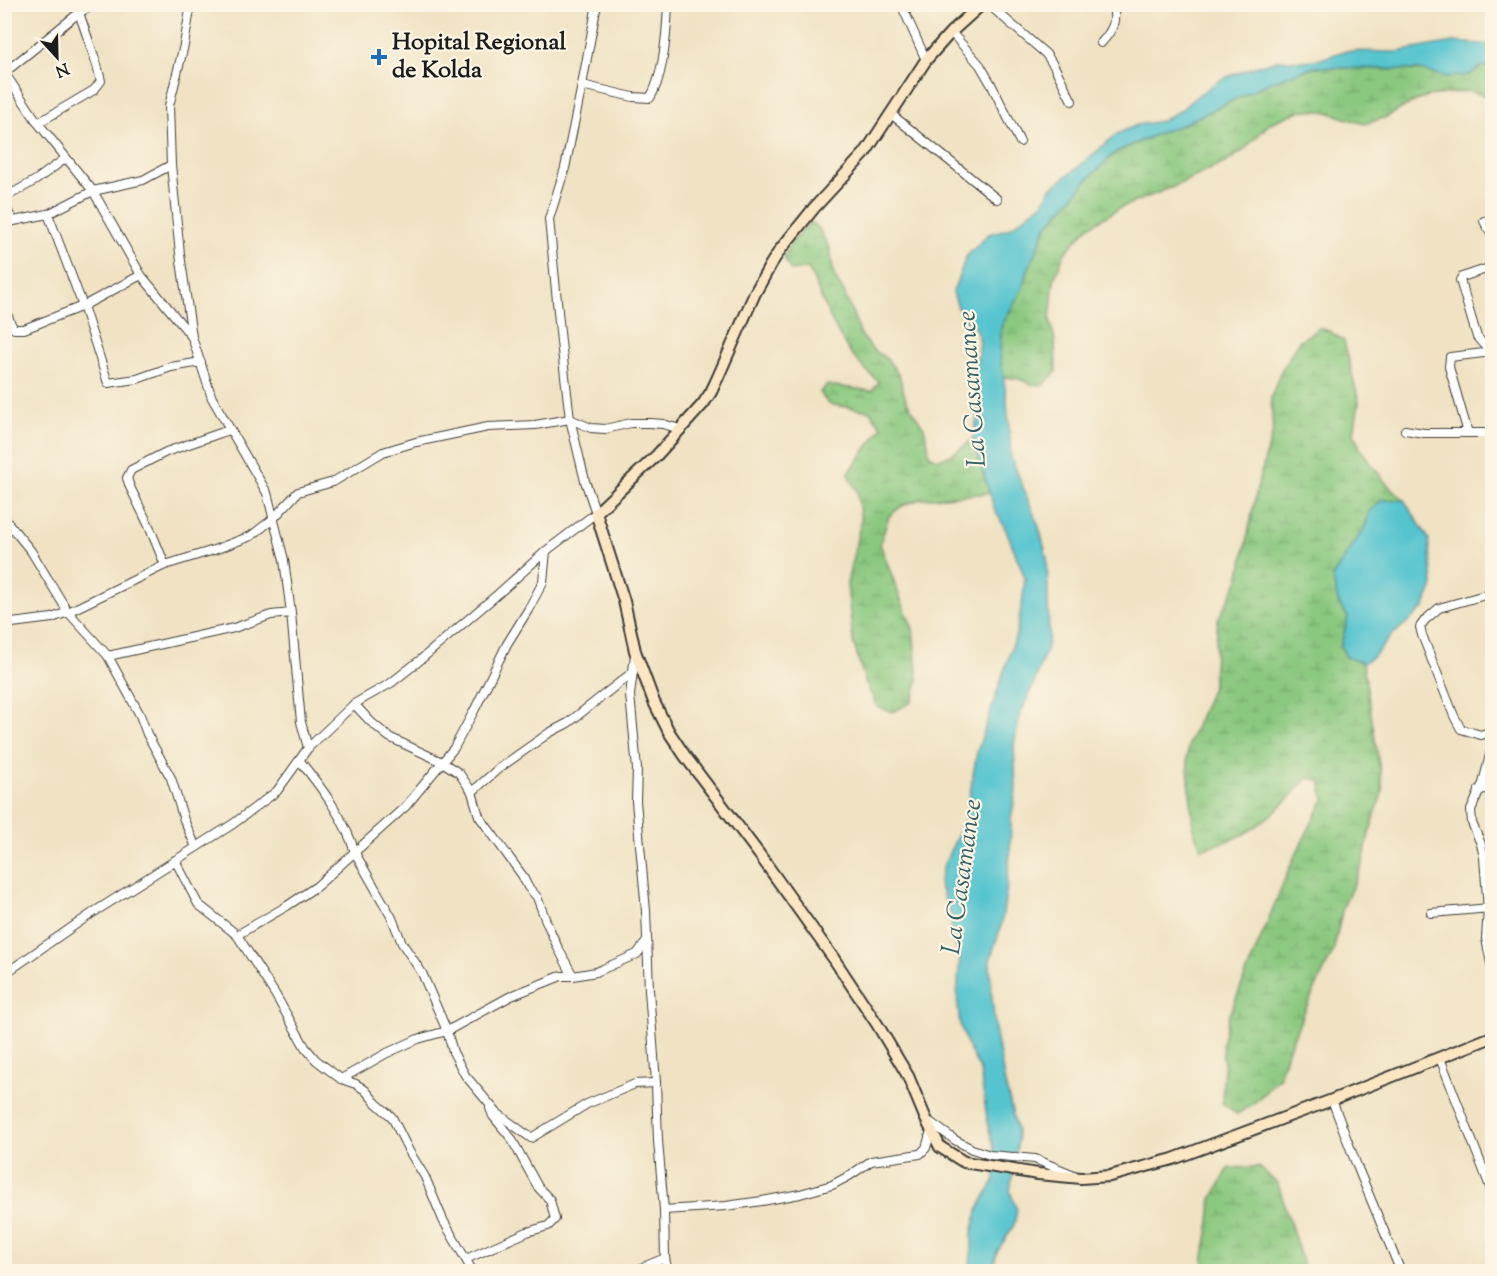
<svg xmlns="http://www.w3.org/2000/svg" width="1497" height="1276" viewBox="0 0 1497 1276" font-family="'Sorts Mill Goudy',serif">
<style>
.wetland{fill:url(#wetland-marsh);stroke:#53724e;stroke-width:1.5}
.water{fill:#57c4cf;stroke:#3a7076;stroke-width:1.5}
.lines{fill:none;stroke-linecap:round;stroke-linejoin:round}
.street-casing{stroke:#3c3a35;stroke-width:10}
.secondary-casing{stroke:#3c3a35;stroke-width:14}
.street{stroke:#fff;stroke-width:8}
.secondary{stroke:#fbe6c3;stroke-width:10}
.poi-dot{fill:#1f6fb2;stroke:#fcf5e5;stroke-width:2}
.labels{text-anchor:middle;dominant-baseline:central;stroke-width:4.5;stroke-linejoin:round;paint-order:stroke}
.poi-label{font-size:24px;font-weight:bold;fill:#1c1c1c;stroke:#fcf5e5;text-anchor:start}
.water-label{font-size:26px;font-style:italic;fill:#345f64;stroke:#fcf5e5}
</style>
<defs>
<pattern id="wetland-marsh" width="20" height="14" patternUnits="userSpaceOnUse" patternTransform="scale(1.5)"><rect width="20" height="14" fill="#8ac87f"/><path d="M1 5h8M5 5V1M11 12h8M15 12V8" fill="none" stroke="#76ab6d"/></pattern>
</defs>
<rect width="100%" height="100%" fill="#fcf5e5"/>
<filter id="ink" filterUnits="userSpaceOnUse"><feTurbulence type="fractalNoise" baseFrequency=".0167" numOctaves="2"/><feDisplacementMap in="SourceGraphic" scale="12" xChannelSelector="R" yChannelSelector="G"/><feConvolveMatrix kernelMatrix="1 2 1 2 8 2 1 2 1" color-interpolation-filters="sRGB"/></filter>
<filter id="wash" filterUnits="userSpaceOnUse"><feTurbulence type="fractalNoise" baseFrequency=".008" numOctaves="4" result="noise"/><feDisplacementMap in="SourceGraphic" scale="24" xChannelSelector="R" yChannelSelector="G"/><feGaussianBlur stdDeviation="1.35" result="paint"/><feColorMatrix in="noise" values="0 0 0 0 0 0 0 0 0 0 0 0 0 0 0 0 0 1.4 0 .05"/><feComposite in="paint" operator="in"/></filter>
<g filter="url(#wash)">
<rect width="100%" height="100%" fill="#f0e2c3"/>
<!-- wetland -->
<g class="wetland">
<polygon points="1482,66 1492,68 1492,98 1469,91 1428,96 1409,104 1387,117 1364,124 1324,111 1302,110 1270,123 1243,151 1226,162 1175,186 1120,208 1088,227 1064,254 1054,280 1050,319 1055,341 1056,372 1043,385 1031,384 1019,379 1003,377 1000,356 1001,327 1022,289 1027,272 1046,227 1089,178 1116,152 1164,131 1179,126 1275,80 1314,67 1421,70 1446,77 1469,75"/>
<path d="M810,222l8,5 12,22 4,27 10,16 17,43 11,14 15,10 12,16 7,25 18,28 4,16 1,11 9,4 13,-4 22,-16 17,54 -70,6 -18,7 -13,10 -9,28 21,56 12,29 5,52 -6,21 -19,10 -16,-5 -12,-26 -12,-40 -6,-57 14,-63 -4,-30 -9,-17 34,-47 -12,-16 -42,-7 -8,-12 7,-7 45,6 7,-9c-10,-9 -21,-19 -29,-30 -18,-25 -29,-56 -42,-84l-17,3 -7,-13 7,-15z"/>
<path d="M1319,328l10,3 15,10 15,61 -5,31 7,17 24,32 19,18h-22l-13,12 -4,15 -32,51 6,26 9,13 -7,29 5,11 17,6 20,127 -14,44 -6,29 -20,44 -10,45 -28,58 -19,45 -7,23 -24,24 -18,12 -15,-11 2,-37 -2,-22 7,-28 63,-154 32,-63 -4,-19 -13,-2c-14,19 -44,46 -65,57 -13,6 -28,10 -41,14l-8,-21 -6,-72 2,-13 24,-58v-8l5,-58 21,-40 19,-95 15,-53 -2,-33 9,-25 19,-32z"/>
<polygon points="1259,1167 1278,1184 1305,1271 1203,1271 1204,1256 1210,1222 1212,1199 1229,1168"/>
</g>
<!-- water -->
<g class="water">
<polygon points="1453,42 1492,45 1492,68 1482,66 1469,75 1446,77 1420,70 1314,67 1275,80 1179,126 1164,131 1116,152 1089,178 1046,227 1027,272 1022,289 1001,327 1000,356 1007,400 1011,457 1039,527 1047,558 1049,636 1046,650 1035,680 1020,715 1014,744 1016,791 1011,819 1010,854 1006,894 1001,926 990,960 991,986 995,1029 1005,1084 1016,1126 1018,1140 1010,1191 1017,1210 1014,1225 997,1252 992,1271 969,1271 972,1247 972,1232 979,1208 995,1179 994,1147 988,1126 980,1070 968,1047 960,1025 957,996 960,956 952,940 951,916 939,884 944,864 966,817 977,752 1016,635 1023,598 1025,578 1007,532 994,508 973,439 978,414 975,376 980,341 975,328 960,314 953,292 966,257 989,234 1010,228 1043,203 1050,189 1087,160 1117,134 1137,125 1162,121 1182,109 1198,95 1222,79 1260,65 1279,60 1304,61 1321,59 1344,51 1397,52"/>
<polygon points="1382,500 1404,500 1429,539 1433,586 1424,608 1391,636 1375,655 1363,663 1346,657 1341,646 1348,617 1339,604 1332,577 1365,527 1369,512"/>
</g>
</g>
<g filter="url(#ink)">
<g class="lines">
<!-- street casing -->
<g class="street-casing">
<g id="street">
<polyline points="191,4 184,45 169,106 171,165 180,254 192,337 212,398 267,493 284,560 291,613 301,722 308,748"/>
<polyline points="901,4 926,60"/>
<polyline points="988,4 1046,54 1054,66 1072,101"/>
<polyline points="951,32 980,65 991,84 1020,142"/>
<path d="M1101,43c11,-12 17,-22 11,-39"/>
<polyline points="4,72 38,123 93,191 141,275 192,337"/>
<polyline points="4,73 80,12 96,4"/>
<path d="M582,85l51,12 17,1c14,-22 17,-68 18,-94"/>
<polyline points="891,114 997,199"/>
<polyline points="38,123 94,90 101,81 97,65 76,4"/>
<polyline points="4,198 36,180 66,158"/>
<polyline points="4,204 13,221"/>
<polyline points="48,214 83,306 108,383 137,379 171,367 201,362"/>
<polyline points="1484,221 1492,236"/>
<polyline points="4,223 48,214 93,191 143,180 171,165"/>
<polyline points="4,306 11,324 14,329 24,329 83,306 141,275"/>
<polyline points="1491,353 1477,337 1460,280 1462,277 1492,267"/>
<polyline points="1405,430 1424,433 1492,433"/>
<polyline points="1468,433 1449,367 1450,357 1492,352"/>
<polyline points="4,518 31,551 68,612 108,656 140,715 147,734 171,778 184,820 196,847"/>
<polyline points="165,565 149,526 130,487 127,478 131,470 166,452 229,430"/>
<polyline points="1492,593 1439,608 1425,620 1420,627 1422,635 1454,716 1461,729 1481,735 1492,731"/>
<polyline points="4,624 52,618 68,612 165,565 214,550 251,536 273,519 298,492 333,482 383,452 416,442 488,427 535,425 570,419 591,428 605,429 631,423 650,423 663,424 680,429"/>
<polyline points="635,655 630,695 637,769 636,801 646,911 649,990 656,1083 658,1141 664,1210 665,1258 668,1272"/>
<polyline points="108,656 234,628 271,615 291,613"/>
<polyline points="354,704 371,722 389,737 442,762 459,773 472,792 479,816 522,875 528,887 537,897 546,921 558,948 573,976"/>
<polyline points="1492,747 1483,783 1471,810 1472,823 1481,844 1484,858 1488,909 1486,939 1492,968"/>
<path d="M300,761c21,26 46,59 55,92l37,65 10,25 20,30 25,58 6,21 12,23 32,38 34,25 56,-34 48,-20 21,-1"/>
<polyline points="1479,790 1492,788"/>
<polyline points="472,792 498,769 549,733 568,723 633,672"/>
<polyline points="175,860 198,904 237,935 275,994 305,1047 316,1060 341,1079 387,1053 418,1039 447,1031 511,996 561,976 573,976 596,972 637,954 647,941"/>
<polyline points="1431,913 1491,908"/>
<polyline points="237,935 287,906 317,886 406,806 454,748 475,709 507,644 528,610 543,582 546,551"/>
<polyline points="4,972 13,968 94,912 233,824 277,791 308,748 354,704 391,683 419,661 498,594 546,551 596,513 585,481 570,419 561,342 549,219 565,168 582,85 597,4"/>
<polyline points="1440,1058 1492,1192"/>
<polyline points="341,1079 356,1084 365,1090 376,1103 392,1117 409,1151 425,1177 443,1220 473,1272"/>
<polyline points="1332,1100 1357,1166 1401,1272"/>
<polyline points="930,1122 955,1140 972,1149 990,1155 1035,1159 1074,1175"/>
<polyline points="664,1210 726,1206 762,1201 800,1194 832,1185 849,1176 871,1161 920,1154 926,1148 932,1127"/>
<polyline points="466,1259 527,1232 548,1226 555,1219 550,1200 538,1187 511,1138 493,1116 490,1108"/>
<polyline points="631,1272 665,1258"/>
</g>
</g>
<!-- secondary casing -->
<g class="secondary-casing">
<polyline id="secondary" points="982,4 951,32 926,60 865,153 814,208 780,250 771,264 755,293 718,377 711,392 703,404 657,455 596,513 624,601 635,651 654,702 669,732 685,756 759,854 834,959 877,1024 908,1076 925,1117 940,1147 964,1162 1038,1174 1081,1178 1110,1176 1173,1159 1332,1100 1492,1037"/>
</g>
<!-- street -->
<use href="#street" class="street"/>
<!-- secondary -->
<use href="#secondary" class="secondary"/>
</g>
</g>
<!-- markers -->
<path class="poi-dot" d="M376 48h6v6h6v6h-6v6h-6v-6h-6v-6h6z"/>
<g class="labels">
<!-- poi labels -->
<g class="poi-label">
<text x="392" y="43">Hopital Regional<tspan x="392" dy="28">de Kolda</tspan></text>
</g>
<!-- water labels -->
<g class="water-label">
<text transform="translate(973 389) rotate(-94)">La Casamance</text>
<text transform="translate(963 877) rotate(-82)">La Casamance</text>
</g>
</g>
<!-- margin -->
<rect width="1497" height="1276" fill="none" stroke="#fcf5e5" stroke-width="24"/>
<!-- north arrow -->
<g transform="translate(57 57) rotate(158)" stroke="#fcf5e5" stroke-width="4.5" paint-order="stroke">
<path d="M0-4.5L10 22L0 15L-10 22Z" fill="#1c1c1c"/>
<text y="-9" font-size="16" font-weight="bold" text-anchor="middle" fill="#1c1c1c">N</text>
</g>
</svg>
